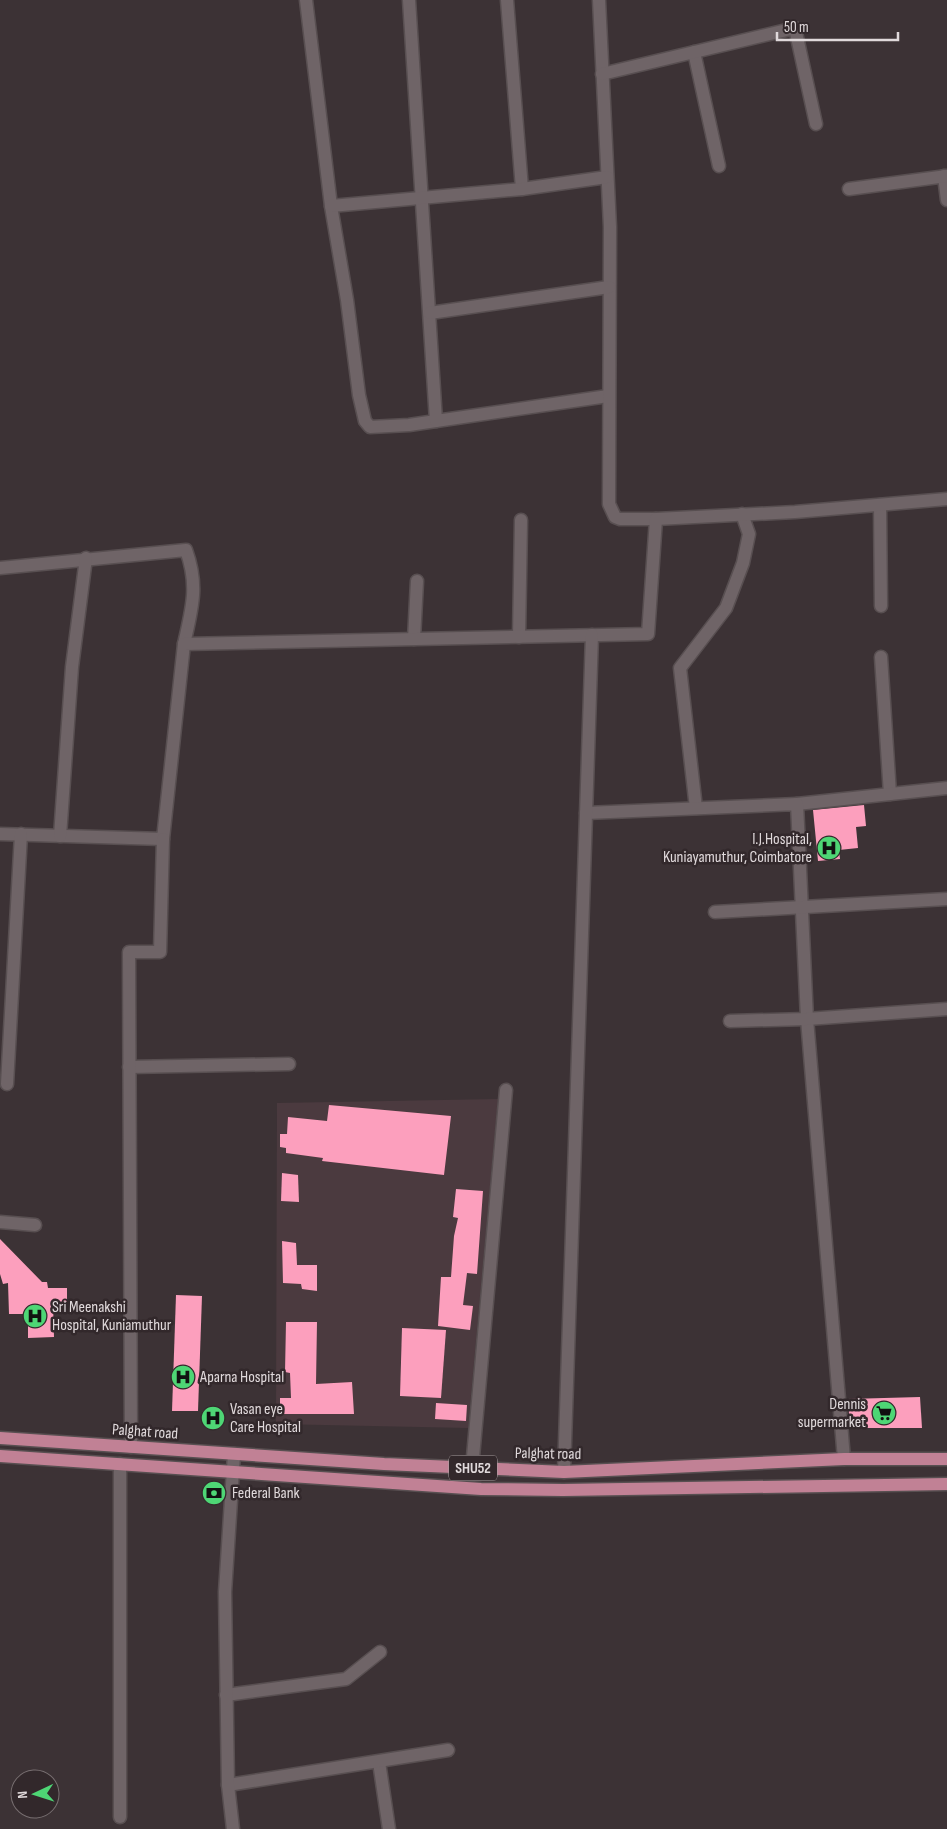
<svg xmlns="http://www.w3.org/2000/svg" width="947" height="1829" viewBox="0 0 947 1829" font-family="'Sofia Sans Condensed',sans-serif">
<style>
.built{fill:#4b3a3f}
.building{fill:#fc9fbd}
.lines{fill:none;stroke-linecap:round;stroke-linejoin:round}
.minor-casing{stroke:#584f51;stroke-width:15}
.major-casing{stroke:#584f51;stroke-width:15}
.minor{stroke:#6f6467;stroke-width:12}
.major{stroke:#c18195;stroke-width:12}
.labels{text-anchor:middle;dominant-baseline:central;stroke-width:5;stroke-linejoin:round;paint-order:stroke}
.shield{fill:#32282b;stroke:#aca4a6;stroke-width:1}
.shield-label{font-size:15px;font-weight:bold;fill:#e0d9db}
.poi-label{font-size:16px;fill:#e0d9db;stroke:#32282b;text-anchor:start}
.street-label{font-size:16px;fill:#e0d9db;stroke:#32282b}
</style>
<rect width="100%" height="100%" fill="#3c3235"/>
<!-- built -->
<polygon class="built" points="498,1099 468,1428 276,1424 277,1103"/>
<!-- building -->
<g class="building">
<polygon points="864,805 866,826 856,827 858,848 839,850 840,859 818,861 813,810"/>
<polygon points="329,1105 451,1116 444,1175 322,1161 323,1158 286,1153 286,1148 280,1147 280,1134 287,1134 288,1117 327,1121"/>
<polygon points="282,1173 298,1175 299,1202 281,1201"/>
<polygon points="456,1189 483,1191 477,1274 467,1273 463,1305 473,1306 470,1330 438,1326 441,1277 451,1277 454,1236 458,1218 453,1217"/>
<polygon points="0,1239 42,1282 47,1282 48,1288 67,1288 67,1302 53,1303 54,1337 28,1338 28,1314 9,1314 8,1283 3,1284 0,1274"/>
<polygon points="282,1241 296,1243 297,1265 317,1265 317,1291 302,1289 301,1284 283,1283"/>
<polygon points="176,1295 202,1296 198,1411 172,1411"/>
<polygon points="286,1322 317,1322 316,1384 352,1382 354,1414 280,1414 280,1398 291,1398 290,1373 285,1372"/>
<polygon points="402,1328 446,1330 441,1398 400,1396"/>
<polygon points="920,1397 922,1428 850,1428 848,1399"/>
<polygon points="436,1403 467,1405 466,1421 435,1419"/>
</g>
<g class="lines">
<!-- minor casing -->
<g class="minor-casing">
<g id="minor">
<polyline points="306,0 331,206 347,300 359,395 365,421 370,427 409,425 436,421"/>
<polyline points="409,0 436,421 608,396"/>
<polyline points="507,0 522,189"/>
<polyline points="599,0 610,227 609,504 615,517 620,519 656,519"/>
<polyline points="694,52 719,166"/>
<polyline points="602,74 795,28 816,124"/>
<polyline points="944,176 947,200"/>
<polyline points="849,189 947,176"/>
<polyline points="331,206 522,189 607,177"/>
<polyline points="430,313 609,287"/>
<polyline points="880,505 881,606"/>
<path d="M0,568l186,-18c13,36 6,58 -2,94"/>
<polyline points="519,637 521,520"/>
<polyline points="414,639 417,581"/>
<polyline points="881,657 890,794"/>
<polyline points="797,804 947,788"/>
<polyline points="696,808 680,668 726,608 743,563 749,534 742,514"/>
<polyline points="586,813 797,804 807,1019 844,1459"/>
<polyline points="0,834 163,839 184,644 648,634 656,519 795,512 947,499"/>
<polyline points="60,836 72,667 86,558"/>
<polyline points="715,912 947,899"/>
<polyline points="730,1021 807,1019 947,1009"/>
<polyline points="129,1067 289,1064"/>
<polyline points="7,1084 21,834"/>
<polyline points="0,1222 35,1225"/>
<polyline points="131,1447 129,952 160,952 163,839"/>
<polyline points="472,1468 506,1090"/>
<polyline points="564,1472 592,635"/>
<polyline points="226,1695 346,1679 380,1652"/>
<polyline points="379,1762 389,1829"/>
<polyline points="228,1785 448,1750"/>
<polyline points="120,1817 120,1464"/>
<polyline points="233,1829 228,1785 225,1592 234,1454"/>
</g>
</g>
<!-- major casing -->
<g class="major-casing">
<g id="major">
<polyline points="0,1438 384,1464 564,1472 844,1459 947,1459"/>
<polyline points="0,1456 481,1489 563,1490 947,1484"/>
</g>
</g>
<!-- minor -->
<use href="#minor" class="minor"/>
<!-- major -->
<use href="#major" class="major"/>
</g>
<!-- icons -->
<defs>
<g id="hospital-disc" transform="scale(1.25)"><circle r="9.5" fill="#4ed675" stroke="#32282b"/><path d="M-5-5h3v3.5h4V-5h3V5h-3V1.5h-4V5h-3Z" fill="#111"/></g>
<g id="supermarket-disc" transform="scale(1.25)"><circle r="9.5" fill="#4ed675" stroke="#32282b"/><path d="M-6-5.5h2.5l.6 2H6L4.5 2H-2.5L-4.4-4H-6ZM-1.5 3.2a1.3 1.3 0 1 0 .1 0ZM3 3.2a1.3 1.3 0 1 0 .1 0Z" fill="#111"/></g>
<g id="bank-disc" transform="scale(1.25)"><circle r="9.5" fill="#4ed675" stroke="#32282b"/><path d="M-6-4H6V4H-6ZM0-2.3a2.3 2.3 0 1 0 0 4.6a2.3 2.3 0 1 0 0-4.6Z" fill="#111"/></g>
</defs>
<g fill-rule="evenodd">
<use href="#hospital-disc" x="829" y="848"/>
<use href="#hospital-disc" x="35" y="1316"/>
<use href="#hospital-disc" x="183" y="1377"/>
<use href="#supermarket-disc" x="884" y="1413"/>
<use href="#hospital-disc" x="213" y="1418"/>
<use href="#bank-disc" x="214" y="1493"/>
</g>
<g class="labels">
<!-- shield labels -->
<rect class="shield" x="449" y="1455.5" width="48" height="25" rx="4"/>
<g class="shield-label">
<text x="473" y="1468">SHU52</text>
</g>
<!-- poi labels -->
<g class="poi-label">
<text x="812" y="839" text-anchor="end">I.J.Hospital,<tspan x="812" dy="18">Kuniayamuthur, Coimbatore</tspan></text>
<text x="52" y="1307">Sri Meenakshi<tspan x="52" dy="18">Hospital, Kuniamuthur</tspan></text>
<text x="200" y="1377">Aparna Hospital</text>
<text x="866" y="1404" text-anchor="end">Dennis<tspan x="866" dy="18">supermarket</tspan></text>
<text x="230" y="1409">Vasan eye<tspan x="230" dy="18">Care Hospital</tspan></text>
<text x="232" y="1493">Federal Bank</text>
</g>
<!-- street labels -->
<g class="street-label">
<text transform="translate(145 1432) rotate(4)">Palghat road</text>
<text transform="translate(548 1454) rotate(1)">Palghat road</text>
</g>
</g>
<!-- north arrow -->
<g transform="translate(35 1794) rotate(266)"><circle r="24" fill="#32282b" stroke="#786f71"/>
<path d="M0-4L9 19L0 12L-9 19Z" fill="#4ed675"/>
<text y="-8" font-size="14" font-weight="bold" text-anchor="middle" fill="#e0d9db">N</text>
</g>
<!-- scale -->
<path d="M777 32v8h121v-8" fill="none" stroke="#e0d9db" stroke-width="2.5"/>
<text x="784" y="32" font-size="15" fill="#e0d9db" stroke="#32282b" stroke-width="4" paint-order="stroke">50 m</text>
</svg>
